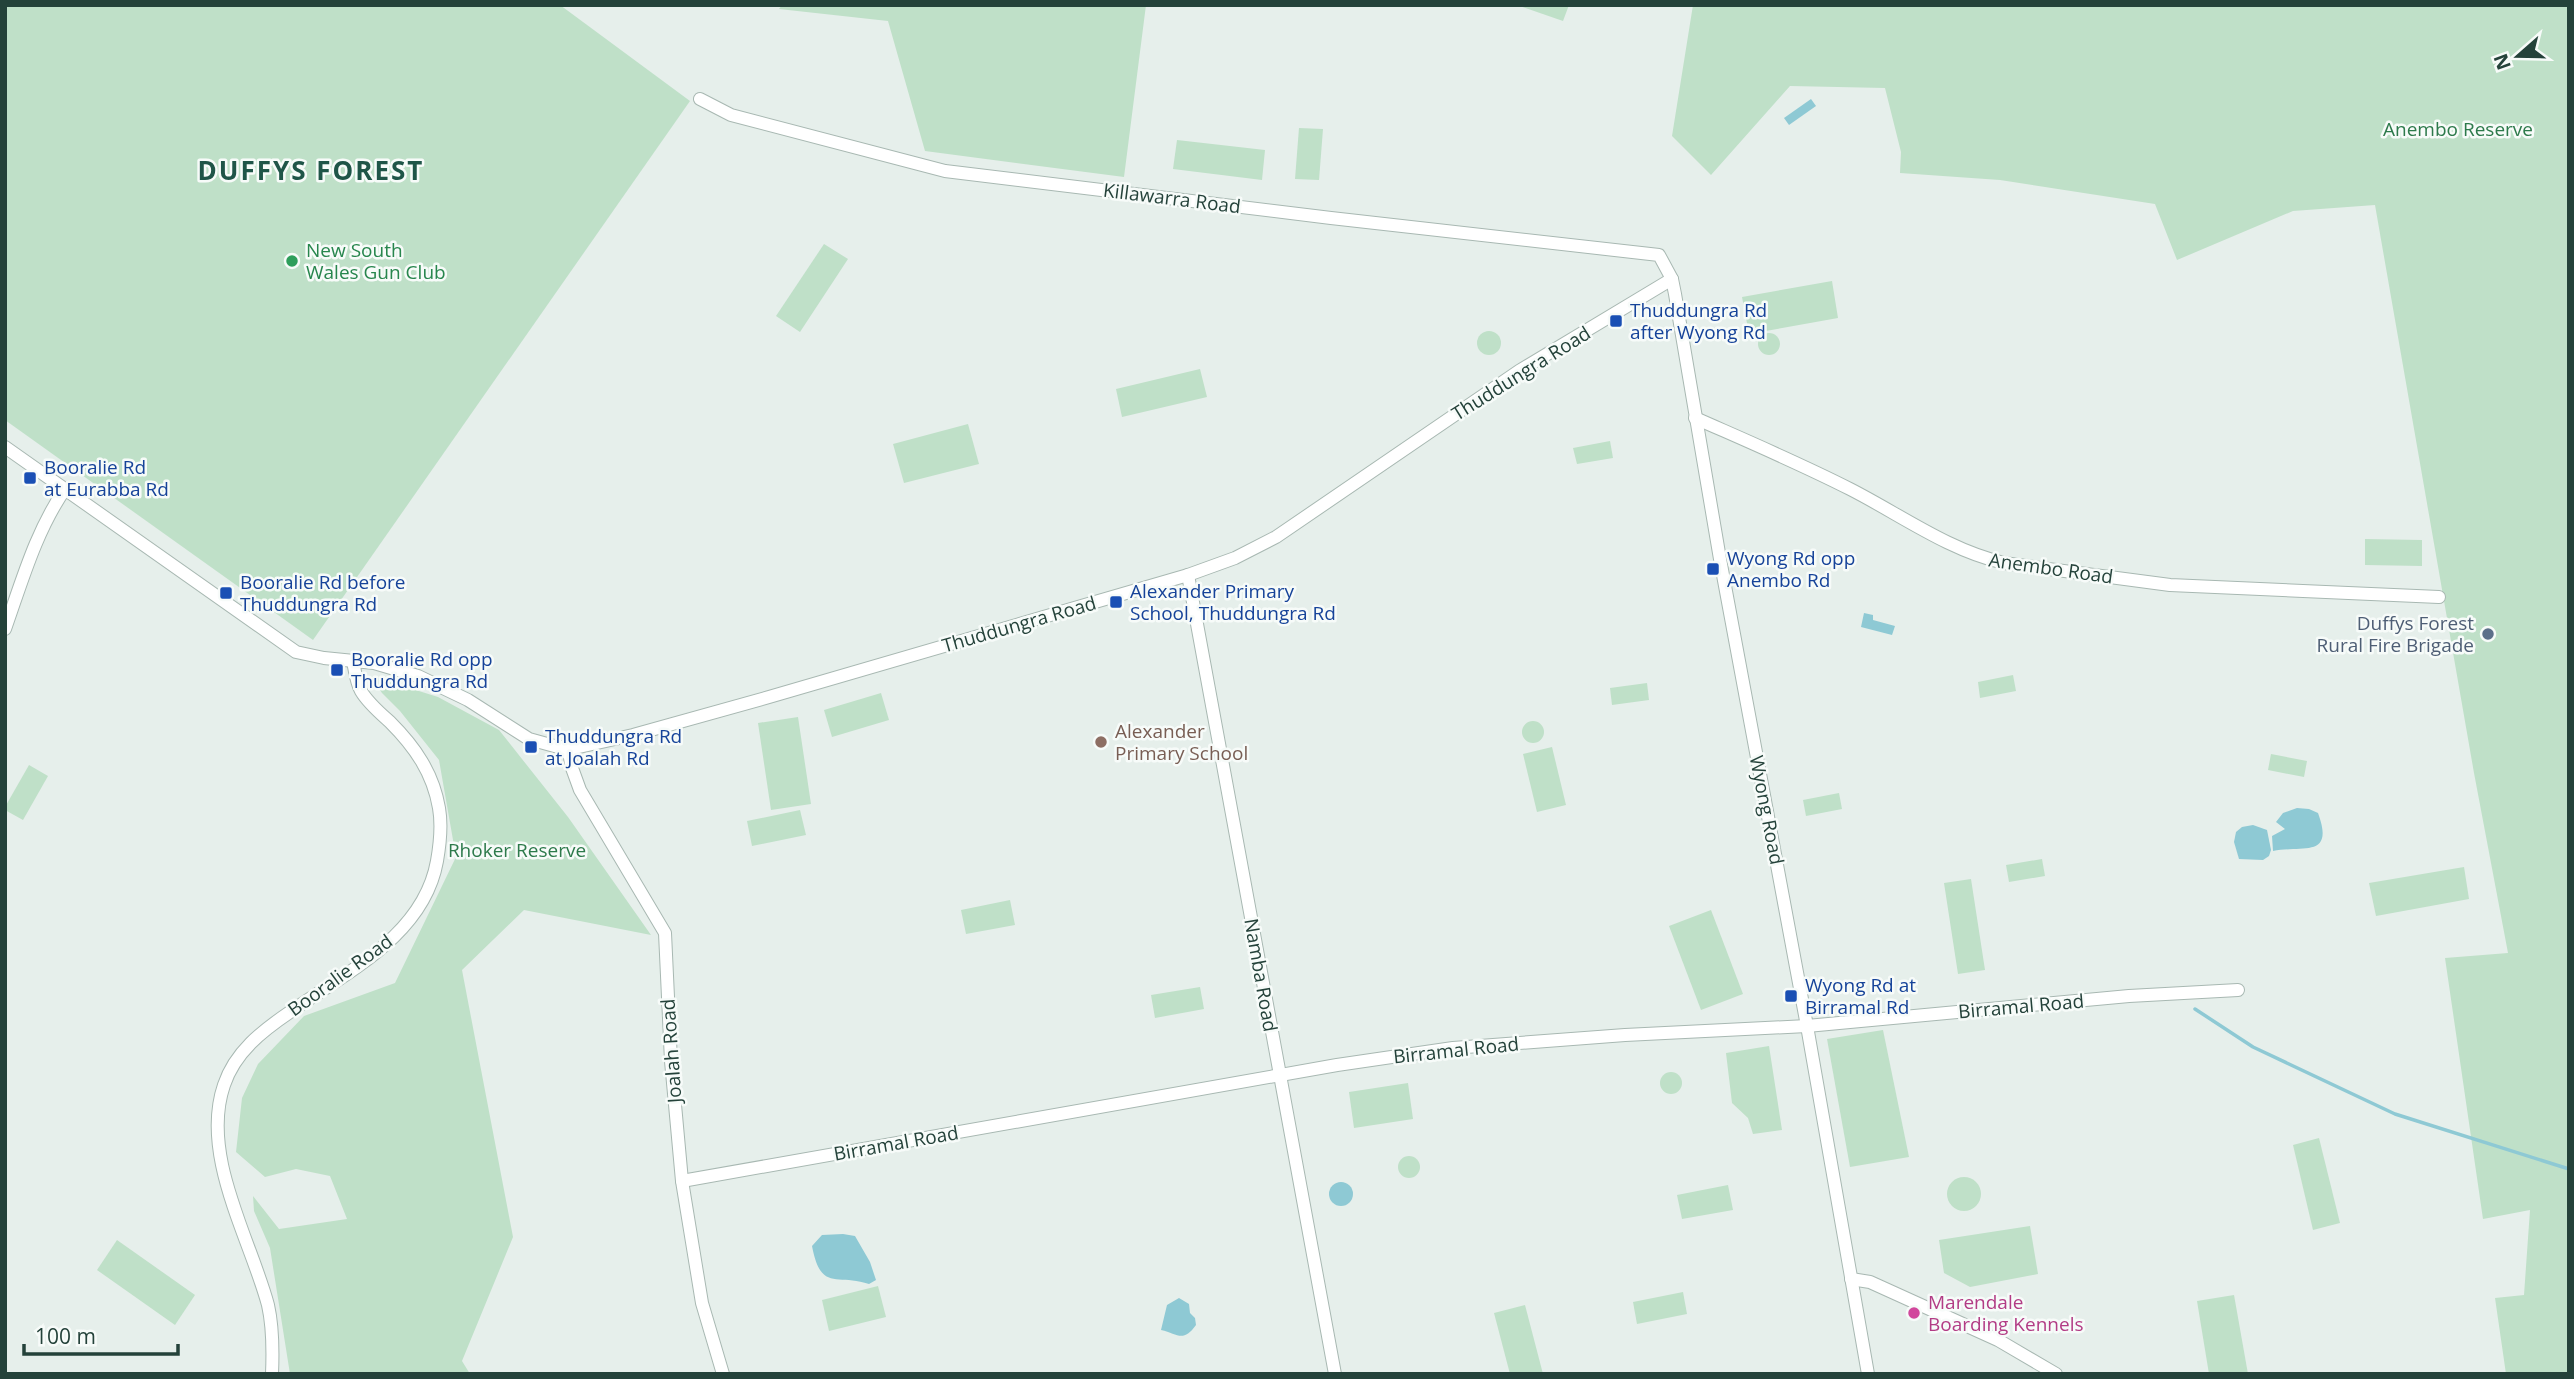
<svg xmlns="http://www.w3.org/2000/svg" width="2574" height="1379" viewBox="0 0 2574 1379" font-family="'Open Sans',sans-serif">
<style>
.green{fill:#bfe0c8}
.water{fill:#8ec9d4}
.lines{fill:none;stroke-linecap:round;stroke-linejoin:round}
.stream{stroke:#8ec9d4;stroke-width:3.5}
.street-casing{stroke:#a8b8b2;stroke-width:14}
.street{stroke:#fff;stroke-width:12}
.leisure-dot{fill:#2e9e5b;stroke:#f7fbf9;stroke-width:2.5}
.transit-dot{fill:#1a4fb4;stroke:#f7fbf9;stroke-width:2.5}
.service-dot{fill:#5c6f8a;stroke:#f7fbf9;stroke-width:2.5}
.education-dot{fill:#8d6e63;stroke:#f7fbf9;stroke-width:2.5}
.hotel-dot{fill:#d1479c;stroke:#f7fbf9;stroke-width:2.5}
.labels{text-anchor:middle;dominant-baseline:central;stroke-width:5;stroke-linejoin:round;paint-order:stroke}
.park-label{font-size:19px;fill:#2d7a4b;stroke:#f7fbf9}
.street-label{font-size:19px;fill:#24423a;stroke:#f7fbf9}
.leisure-label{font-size:19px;fill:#27864d;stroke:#f7fbf9;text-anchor:start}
.transit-label{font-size:19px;fill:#164399;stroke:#f7fbf9;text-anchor:start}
.service-label{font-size:19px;fill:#4e5e75;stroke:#f7fbf9;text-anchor:end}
.education-label{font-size:19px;fill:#785e54;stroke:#f7fbf9;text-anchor:start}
.hotel-label{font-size:19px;fill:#b23c85;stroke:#f7fbf9;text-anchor:start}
.district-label{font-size:26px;font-weight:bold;letter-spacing:2px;fill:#1f5548;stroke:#f7fbf9}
</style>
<rect width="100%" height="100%" fill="#e6efeb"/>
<!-- green -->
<g class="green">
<polygon points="5,5 560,5 690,101 313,640 5,420"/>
<polygon points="782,5 1146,5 1124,177 925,151 888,21 779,9"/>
<polygon points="1517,5 1569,5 1563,21"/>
<polygon points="1693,5 2569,5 2569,1374 2506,1374 2495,1298 2524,1295 2530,1210 2483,1219 2445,958 2508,953 2474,773 2375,205 2293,211 2177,260 2155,204 2000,180 1900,173 1901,152 1885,88 1790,86 1711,175 1672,136"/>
<polygon points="1299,128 1323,129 1319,180 1295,179"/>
<polygon points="1177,140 1265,150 1262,180 1173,169"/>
<polygon points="824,244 848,259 800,332 776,316"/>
<polygon points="1832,281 1838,318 1749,334 1742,297"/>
<circle cx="1489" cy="343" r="12"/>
<circle cx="1769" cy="344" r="11"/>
<polygon points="1200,369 1207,397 1122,417 1116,389"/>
<polygon points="968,424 979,464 904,483 893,444"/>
<polygon points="1610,441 1613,458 1577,464 1573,448"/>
<polygon points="2365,539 2422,540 2422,566 2365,565"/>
<polygon points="2013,675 2016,691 1980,698 1978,682"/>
<polygon points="371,676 438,697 499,730 568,817 651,935 524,910 462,970 513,1237 462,1361 470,1374 290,1374 270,1248 254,1211 253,1196 279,1229 347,1219 330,1176 296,1169 265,1177 236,1152 242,1098 258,1064 304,1016 395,983 456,857 439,760 400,711 382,693"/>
<polygon points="1647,683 1649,700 1612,705 1610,688"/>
<polygon points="881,693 889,720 832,737 824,710"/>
<polygon points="798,717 811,804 771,810 758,723"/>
<circle cx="1533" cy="732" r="11"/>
<polygon points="1552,747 1566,805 1537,812 1523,754"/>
<polygon points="2271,754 2307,761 2304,777 2268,770"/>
<polygon points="29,765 48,776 23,820 5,810 5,807"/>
<polygon points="1839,793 1842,809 1806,816 1803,800"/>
<polygon points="800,810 806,835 752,846 747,821"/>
<polygon points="2042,859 2045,876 2009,882 2006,865"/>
<polygon points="2464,867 2469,899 2376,916 2369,883"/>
<polygon points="1971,879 1985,970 1958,974 1944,883"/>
<polygon points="1010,900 1015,925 966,934 961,910"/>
<polygon points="1711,910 1743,994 1701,1010 1669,926"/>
<polygon points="1200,987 1204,1009 1155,1018 1151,995"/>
<polygon points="1883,1030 1909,1157 1850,1167 1827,1039"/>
<polygon points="1769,1046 1782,1130 1753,1134 1748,1118 1732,1103 1726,1053"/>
<circle cx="1671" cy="1083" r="11"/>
<polygon points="1408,1083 1413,1119 1354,1128 1349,1092"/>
<polygon points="2319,1138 2340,1223 2313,1230 2293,1145"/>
<circle cx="1409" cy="1167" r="11"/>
<circle cx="1964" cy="1194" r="17"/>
<polygon points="1728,1185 1733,1210 1682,1219 1677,1195"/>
<polygon points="2030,1226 2038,1274 1970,1287 1944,1273 1939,1240"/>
<polygon points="117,1240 195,1295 175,1325 97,1270"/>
<polygon points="878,1286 886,1317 829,1331 822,1300"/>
<polygon points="1683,1292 1687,1314 1637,1324 1633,1302"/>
<polygon points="2234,1295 2248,1374 2209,1374 2197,1301"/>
<polygon points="1525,1305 1543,1374 1510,1374 1494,1313"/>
</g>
<!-- water -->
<g class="water">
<polygon points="1811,99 1816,106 1789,125 1784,118"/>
<polygon points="1864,613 1873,615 1873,620 1895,626 1892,635 1861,627"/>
<path d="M2297,808l12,1 9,4c17,46 -16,32 -45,38l-1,-15 13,-7 -9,-7 7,-9z"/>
<polygon points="2253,825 2267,830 2271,850 2269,856 2263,860 2239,859 2234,842 2236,832 2242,827"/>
<circle cx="1341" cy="1194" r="12"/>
<path d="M843,1234l12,2 15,26 6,18 -7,4c-32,-11 -48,9 -57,-38l10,-11z"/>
<path d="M1179,1298l10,6 1,9 5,5 1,7c-13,18 -18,9 -35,5l6,-25z"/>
</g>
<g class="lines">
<!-- stream -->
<polyline class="stream" points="2195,1009 2253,1047 2395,1114 2569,1169"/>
<!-- street casing -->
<g class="street-casing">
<g id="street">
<polyline points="700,99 731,115 945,171 1331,218 1659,255 1672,279 1675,294 1720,559 1807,1026 1868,1374"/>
<path d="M1695,418c52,23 104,45 155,71 51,26 98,61 154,74l166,22 269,12"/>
<polyline points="5,447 296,652 324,658 374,663 418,676 468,700 529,739 558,747 579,747 633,735 769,697 1188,575 1235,558 1276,537 1519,371 1672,279"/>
<polyline points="1188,575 1335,1374"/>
<path d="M5,629c17,-48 31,-98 60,-140"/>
<polyline points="568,748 572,768 580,790 665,933 671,1061 682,1181 702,1303 723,1374"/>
<polyline points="682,1181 1337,1065 1453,1048 1625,1035 1807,1026 2129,996 2238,990"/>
<polyline points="1851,1279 1870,1282 1998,1340 2056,1374"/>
<path d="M272,1374c1,-23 1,-47 -4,-69 -18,-67 -68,-150 -44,-220 11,-33 38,-54 66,-73 57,-40 134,-77 147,-151 3,-17 5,-36 2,-53 -6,-35 -24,-61 -49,-86 -10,-9 -22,-19 -29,-31 -5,-9 -6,-20 -8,-30"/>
</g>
</g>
<!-- street -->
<use href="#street" class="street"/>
</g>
<!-- markers -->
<circle class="leisure-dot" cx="292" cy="261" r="7"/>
<g class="transit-dot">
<rect x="1609" y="314" width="14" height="14" rx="3.5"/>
<rect x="23" y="471" width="14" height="14" rx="3.5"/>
<rect x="1706" y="562" width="14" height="14" rx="3.5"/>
<rect x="219" y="586" width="14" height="14" rx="3.5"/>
<rect x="1109" y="595" width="14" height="14" rx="3.5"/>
<rect x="330" y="663" width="14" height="14" rx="3.5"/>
<rect x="524" y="740" width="14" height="14" rx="3.5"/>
<rect x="1784" y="989" width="14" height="14" rx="3.5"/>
</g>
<circle class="service-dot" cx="2488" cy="634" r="7"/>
<circle class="education-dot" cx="1101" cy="742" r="7"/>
<circle class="hotel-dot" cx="1914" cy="1313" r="7"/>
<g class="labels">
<!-- park labels -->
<g class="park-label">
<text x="2458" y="129">Anembo Reserve</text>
<text x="517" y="850">Rhoker Reserve</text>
</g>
<!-- street labels -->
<g class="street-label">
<text transform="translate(1172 198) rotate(7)">Killawarra Road</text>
<text transform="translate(1521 373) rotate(-32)">Thuddungra Road</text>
<text transform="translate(2051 568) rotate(8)">Anembo Road</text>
<text transform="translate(1019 624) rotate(-16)">Thuddungra Road</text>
<text transform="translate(1767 810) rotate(79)">Wyong Road</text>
<text transform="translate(340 975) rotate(-36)">Booralie Road</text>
<text transform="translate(1261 975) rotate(80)">Namba Road</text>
<text transform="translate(2021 1006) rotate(-5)">Birramal Road</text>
<text transform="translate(1456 1050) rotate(-6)">Birramal Road</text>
<text transform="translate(671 1051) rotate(-94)">Joalah Road</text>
<text transform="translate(896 1143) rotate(-10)">Birramal Road</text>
</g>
<!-- leisure labels -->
<g class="leisure-label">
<text x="306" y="250">New South<tspan x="306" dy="22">Wales Gun Club</tspan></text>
</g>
<!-- transit labels -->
<g class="transit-label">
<text x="1630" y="310">Thuddungra Rd<tspan x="1630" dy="22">after Wyong Rd</tspan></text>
<text x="44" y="467">Booralie Rd<tspan x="44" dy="22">at Eurabba Rd</tspan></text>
<text x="1727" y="558">Wyong Rd opp<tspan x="1727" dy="22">Anembo Rd</tspan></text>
<text x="240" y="582">Booralie Rd before<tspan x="240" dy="22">Thuddungra Rd</tspan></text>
<text x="1130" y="591">Alexander Primary<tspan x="1130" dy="22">School, Thuddungra Rd</tspan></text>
<text x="351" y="659">Booralie Rd opp<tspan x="351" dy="22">Thuddungra Rd</tspan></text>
<text x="545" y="736">Thuddungra Rd<tspan x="545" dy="22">at Joalah Rd</tspan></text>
<text x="1805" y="985">Wyong Rd at<tspan x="1805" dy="22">Birramal Rd</tspan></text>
</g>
<!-- service labels -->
<g class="service-label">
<text x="2474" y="623">Duffys Forest<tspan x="2474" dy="22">Rural Fire Brigade</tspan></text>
</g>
<!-- education labels -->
<g class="education-label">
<text x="1115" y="731">Alexander<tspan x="1115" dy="22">Primary School</tspan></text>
</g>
<!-- hotel labels -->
<g class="hotel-label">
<text x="1928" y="1302">Marendale<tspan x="1928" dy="22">Boarding Kennels</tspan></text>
</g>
<!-- district labels -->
<g class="district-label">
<text x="311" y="170">DUFFYS FOREST</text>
</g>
</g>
<!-- border -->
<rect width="2574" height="1379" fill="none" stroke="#24423a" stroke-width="14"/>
<!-- north arrow -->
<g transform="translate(2518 56) rotate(250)" stroke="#f7fbf9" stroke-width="5" paint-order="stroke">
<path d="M0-5L12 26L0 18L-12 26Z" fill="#24423a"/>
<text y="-10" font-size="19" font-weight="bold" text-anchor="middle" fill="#24423a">N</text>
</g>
<!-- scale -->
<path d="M24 1344v10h154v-10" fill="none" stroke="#24423a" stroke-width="3.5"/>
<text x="35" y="1344" font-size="21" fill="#24423a" stroke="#f7fbf9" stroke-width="5" paint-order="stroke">100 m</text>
</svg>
